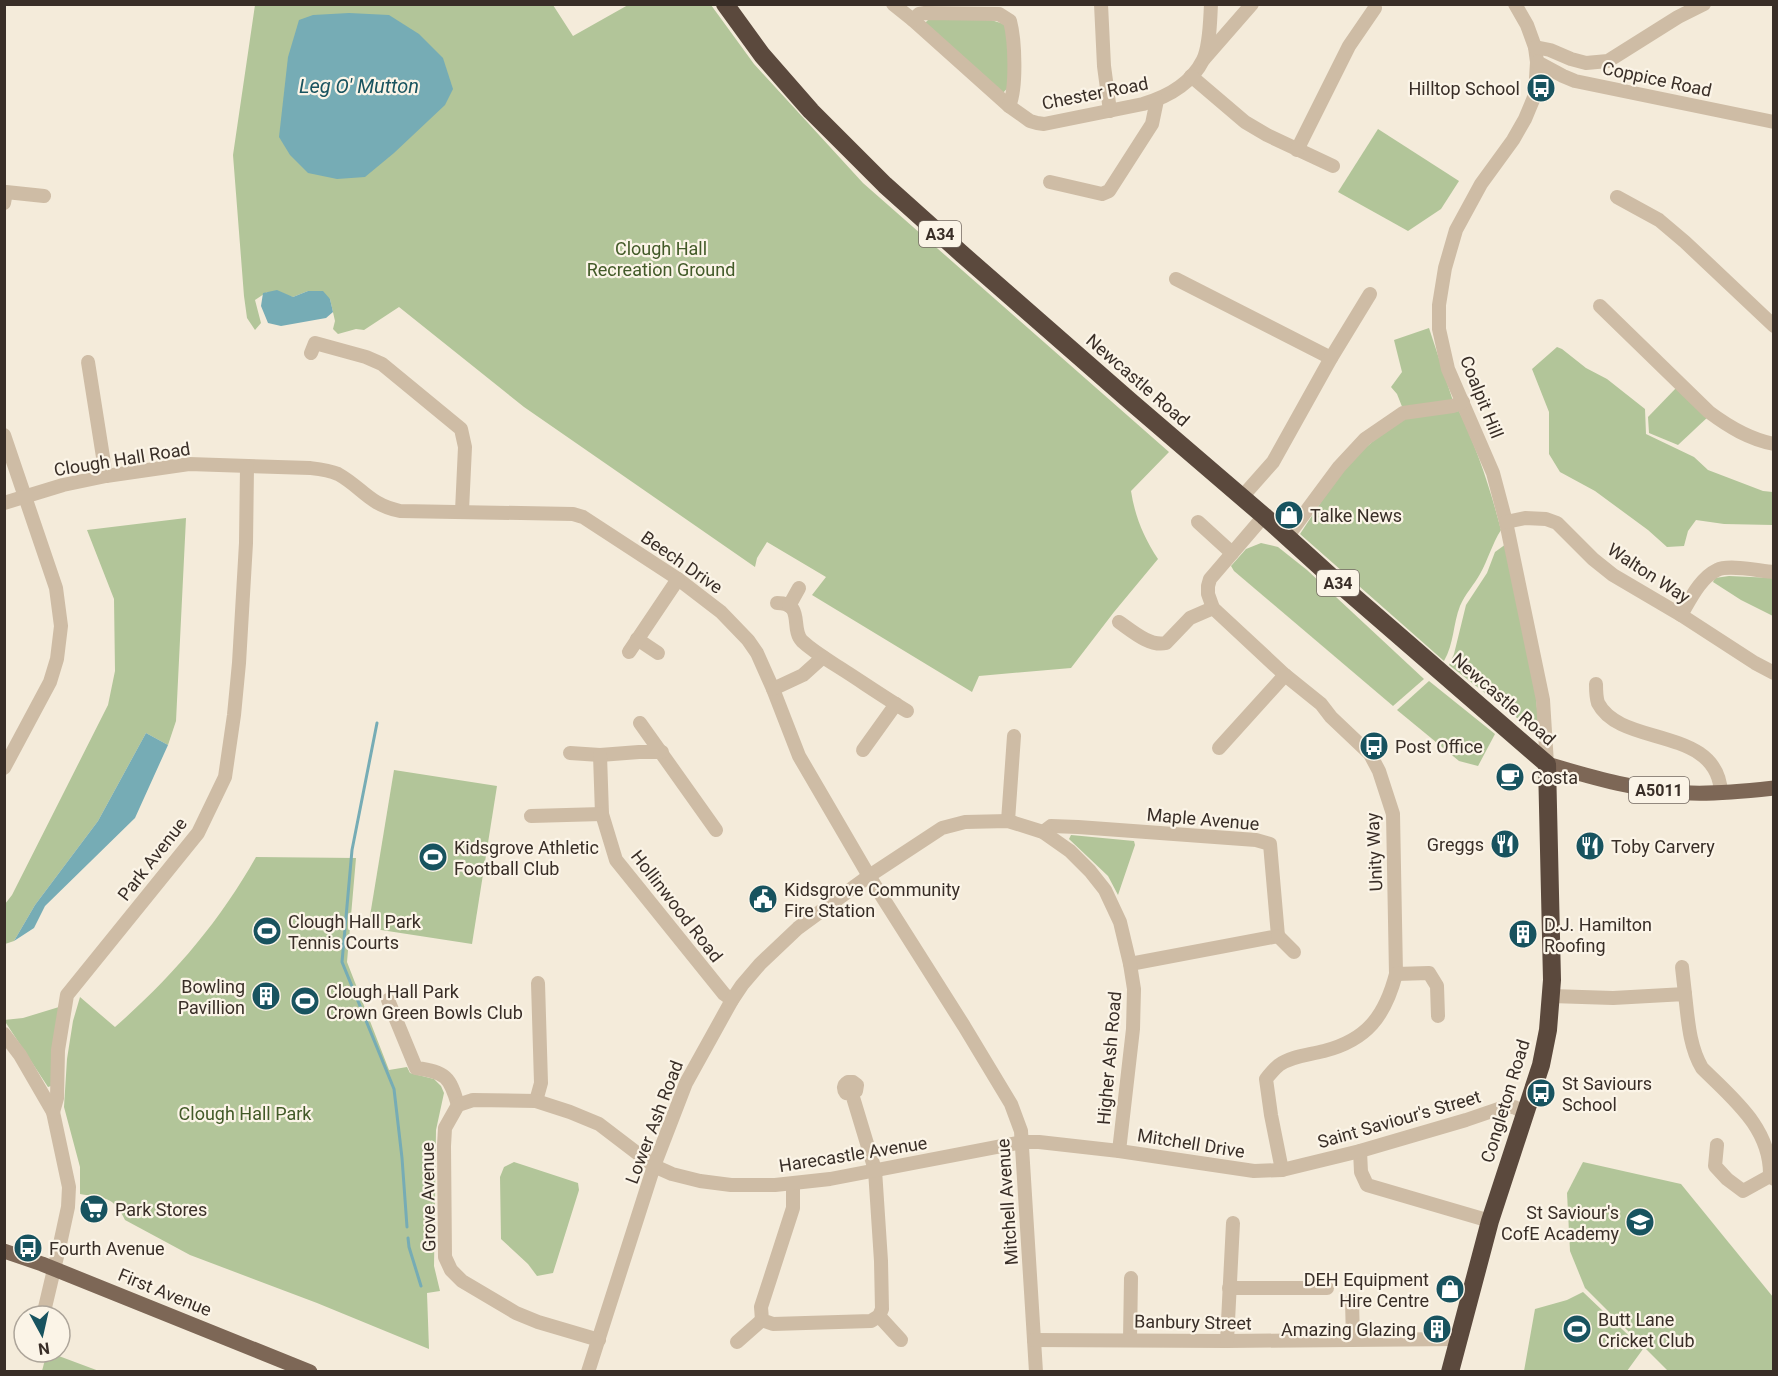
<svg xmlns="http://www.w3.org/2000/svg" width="1778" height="1376" viewBox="0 0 1778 1376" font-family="Roboto,sans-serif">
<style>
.green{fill:#b2c599}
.water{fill:#76acb5}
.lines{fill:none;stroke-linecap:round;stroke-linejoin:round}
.stream{stroke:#76acb5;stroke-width:3}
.minor{stroke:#cebca5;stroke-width:14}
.major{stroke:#7d6756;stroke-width:15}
.highway{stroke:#5b493d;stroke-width:18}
.labels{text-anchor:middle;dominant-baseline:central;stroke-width:4.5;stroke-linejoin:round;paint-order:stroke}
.shield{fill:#fbf4e7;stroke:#736961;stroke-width:1.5}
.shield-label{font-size:16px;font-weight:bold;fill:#392e27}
.street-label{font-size:18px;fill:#392e27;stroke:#fbf4e7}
.poi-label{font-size:18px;fill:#392e27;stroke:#fbf4e7;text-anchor:start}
.park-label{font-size:18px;fill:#425a28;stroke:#fbf4e7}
.water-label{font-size:20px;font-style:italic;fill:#18535f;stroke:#fbf4e7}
</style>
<rect width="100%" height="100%" fill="#f4ebda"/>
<!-- green -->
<g class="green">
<path d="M255,5h298l20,31 55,-31h83l43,59 109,119 306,269 -38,39c4,26 13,47 27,68l-44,53 -43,56 -92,8 -7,16 -160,-97 14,-18 -59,-35 -10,16 -2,9 -231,-160 -125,-100 -35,23 -8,-1 -18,5 -5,-5 2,-8 -5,-22 -22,-8 -15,6 -26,-5 -12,8 6,23 -6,7 -8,-12 -3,-22 -11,-141z"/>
<polygon points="931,17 988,19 1007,25 1011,84 1003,93 925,23"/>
<polygon points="1378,129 1459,181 1441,209 1408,231 1338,192"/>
<polygon points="1429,328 1453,401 1403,409 1397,394 1391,387 1402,372 1394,340"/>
<polygon points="1557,347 1562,349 1586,368 1607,379 1645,409 1646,434 1694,457 1708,470 1763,491 1773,492 1773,525 1724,524 1696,520 1688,531 1684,546 1667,547 1648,530 1595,491 1560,472 1549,454 1549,412 1532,369"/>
<polygon points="1678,386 1710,415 1678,445 1649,433 1648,417"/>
<path d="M1459,411c19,40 31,77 42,119 -9,14 -13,30 -21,44 -6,11 -15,20 -20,32 -7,18 -6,38 -16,55l-144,-127 35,-53 24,-28 24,-20 22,-14z"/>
<polygon points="186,518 176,721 168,745 146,733 98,821 35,905 14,941 5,944 5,904 12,895 108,705 115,671 114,599 87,530"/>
<polygon points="1261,543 1278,547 1307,570 1424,679 1393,706 1234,571 1231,566 1246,549"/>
<polygon points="1506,544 1536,696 1538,721 1531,729 1449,665 1454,654 1466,605 1487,573 1495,552"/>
<polygon points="1729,576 1773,578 1773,616 1741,600 1713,582 1715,578"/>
<polygon points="1429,681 1495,734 1478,766 1459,761 1397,710"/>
<polygon points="394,770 497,786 472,944 368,928"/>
<polygon points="1071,835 1134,841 1135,845 1118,895 1108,876 1069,839"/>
<path d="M256,857l100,1 -9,104 42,108 18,-3 3,6 24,6 7,7 3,7 -8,37 -2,136 6,25 -13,2 2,56 -112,-46 -127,-48 -65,-35c-11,-24 -21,-22 -45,-26v-27l-16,-60 3,-48 6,-38 7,-24 35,30c57,-50 103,-103 141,-170z"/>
<polygon points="59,1007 51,1086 48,1087 4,1020 23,1018"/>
<polygon points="514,1162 578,1183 579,1190 553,1273 537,1276 528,1264 501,1239 500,1177 504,1167"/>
<polygon points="1583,1162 1681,1184 1773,1297 1773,1371 1668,1371 1585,1288 1570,1251 1567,1193"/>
<polygon points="1583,1292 1643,1349 1627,1371 1524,1371 1535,1309 1567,1300"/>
<polygon points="47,1352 48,1352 99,1371 42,1371"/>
</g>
<!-- water -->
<g class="water">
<polygon points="349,13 389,15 419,34 443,58 453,89 445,105 394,153 365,177 337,179 308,173 290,155 279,137 288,57 299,20 313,15"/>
<polygon points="277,290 293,297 308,291 323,291 330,299 333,312 326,318 281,326 268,323 261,306 263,293"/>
<polygon points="146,733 168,745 135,818 45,906 34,928 14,941 35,905 98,821"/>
</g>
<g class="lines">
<!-- stream -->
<g class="stream">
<polyline points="377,723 352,850 342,962 394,1089 402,1158 407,1227"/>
<polyline points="408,1238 409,1247 421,1286"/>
</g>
<!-- minor -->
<g class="minor">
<path d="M893,4l20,16 96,86 21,15 7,2 7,1 99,-20c24,-7 48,-20 60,-44 7,-14 7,-39 8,-56"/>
<polyline points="1101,4 1104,66 1110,111"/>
<polyline points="1515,4 1527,25 1535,47 1537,62 1535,95 1525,119 1513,140 1481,184 1456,230 1445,268 1439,305 1439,329 1448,369 1493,473 1506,522 1543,700 1547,764"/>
<path d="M913,20l6,-6 6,-1 74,1 11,7c5,19 7,67 -1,85"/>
<polyline points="1535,47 1550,50 1571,59 1586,63 1608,61 1678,17 1704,4"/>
<polyline points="1204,59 1252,4"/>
<polyline points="1537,62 1563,76 1575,81 1774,122"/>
<polyline points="1191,76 1245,122 1267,135 1333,166"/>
<polyline points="1297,150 1349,46 1375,8"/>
<polyline points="1050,182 1102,194 1109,191 1152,124 1157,100"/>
<polyline points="1617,197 1659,220 1685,242 1774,326"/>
<polyline points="4,203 6,192 44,196"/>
<polyline points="1176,279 1331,358"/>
<path d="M1600,306l109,106c20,15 40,27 65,32"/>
<polyline points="311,353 315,343 366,357 382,364 461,429 465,447 462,511"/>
<polyline points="88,362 106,476"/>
<polyline points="4,435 56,588 61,626 57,659 50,682 4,768"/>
<polyline points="1242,497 1273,462 1331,358 1370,294"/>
<path d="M4,503l59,-18 43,-9 83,-12 121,4c9,1 19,2 28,6 25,14 30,30 62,37l173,3 10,3 95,62 43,33 27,28 9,13 16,36 26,67 70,120 95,150 47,78 10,27 15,241"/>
<path d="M1264,516l-54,63 -2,7v8l5,14 72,67 36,29 10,13 39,37 9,17 14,43 3,160c-11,42 -29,66 -72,77 -15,4 -33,5 -45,14 -5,4 -9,9 -13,14l5,36 11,55"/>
<polyline points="1198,522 1232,553"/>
<polyline points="1506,522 1525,518 1546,519 1557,523 1593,559 1613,575 1681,615 1755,663 1774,673"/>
<polyline points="1287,537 1339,467 1365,439 1403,413 1453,406 1463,402"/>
<path d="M777,603c28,0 13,26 25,38 14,13 31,22 46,32 20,13 39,26 59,38"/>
<polyline points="789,606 799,588"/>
<path d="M1681,615c9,-15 19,-37 36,-45 12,-6 42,1 57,2"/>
<path d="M1119,622c13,9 31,25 47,21l24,-25 23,-10"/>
<polyline points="637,639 658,653"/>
<polyline points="629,652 678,579"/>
<path d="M1596,684c0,6 0,13 2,19 23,45 120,22 123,90"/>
<polyline points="773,689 803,675 823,657"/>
<polyline points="640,723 716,830"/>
<polyline points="1219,748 1285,675"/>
<polyline points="863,750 896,704"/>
<polyline points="570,753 600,755 639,752 662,752"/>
<polyline points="600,755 602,814 616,860 724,994 732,1000"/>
<polyline points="531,816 602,814"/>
<polyline points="1008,821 1014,736"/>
<polyline points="1043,832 1051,826 1078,827 1256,840 1270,844 1278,936 1130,964"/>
<polyline points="1278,936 1294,952"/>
<polyline points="1682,967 1685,994"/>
<polyline points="1396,974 1429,973 1437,986 1438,1016"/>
<path d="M1551,996l62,2 72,-4c3,25 4,52 17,74 31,31 69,60 68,108l4,3"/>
<path d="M388,1000l28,68c30,4 34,9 42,37"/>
<polyline points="4,1034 20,1055 53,1112 69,1187 68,1207 60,1244 43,1316"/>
<polyline points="536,1101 541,1083 538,983"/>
<polyline points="53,1112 57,1098 58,1050 67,995 198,833 225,777 234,715 239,663 246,543 247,467"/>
<polyline points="1717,1145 1715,1166 1727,1179 1743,1191 1770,1176"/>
<polyline points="1360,1151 1361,1172 1367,1185 1490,1221"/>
<path d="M793,1184v24l-32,99 1,13 11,4 98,-3 8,-5 3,-7 -1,-48 -6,-91 -23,-76 -6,-1c-3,-4 -3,-8 2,-11h5l4,3 -1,6 -4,3"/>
<polyline points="1229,1288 1327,1288"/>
<polyline points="1352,1300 1353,1340"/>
<polyline points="879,1316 901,1340"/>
<polyline points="1130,1339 1131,1278"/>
<polyline points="599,1340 538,1322 516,1313 462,1281 451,1270 445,1257 444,1146 445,1128 458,1105 473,1100 536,1101 570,1112 599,1124 654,1166 672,1174 700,1181 731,1185 775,1185 830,1179 1022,1142 1039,1142 1119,1151 1254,1171 1282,1170 1360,1151 1466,1120 1504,1107 1514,1107 1525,1113"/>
<polyline points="1034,1340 1227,1341 1458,1339"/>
<polyline points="1227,1341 1233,1223"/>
<polyline points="737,1342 762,1320"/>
<polyline points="588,1372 654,1166 686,1083 732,1000 742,985 760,964 798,928 869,876 942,828 965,822 1008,821 1043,832 1070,851 1090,871 1105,890 1120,922 1130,964 1134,989 1133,1029 1119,1151"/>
</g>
<!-- major -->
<g class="major">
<path d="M1547,764c47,14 95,28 144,29 28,1 55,-2 83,-5"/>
<polyline points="4,1251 42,1264 310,1372"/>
</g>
<!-- highway -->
<polyline class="highway" points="725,4 762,55 811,111 885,185 962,254 1130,401 1264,516 1337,582 1547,764 1552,980 1548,1030 1541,1065 1490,1221 1450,1372"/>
</g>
<!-- icons -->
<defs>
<g id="bus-disc" transform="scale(1.5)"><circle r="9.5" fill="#18535f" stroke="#fbf4e7"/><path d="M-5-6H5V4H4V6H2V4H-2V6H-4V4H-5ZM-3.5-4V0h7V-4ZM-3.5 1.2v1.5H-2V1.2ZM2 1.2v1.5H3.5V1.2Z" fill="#fff"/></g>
<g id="shop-disc" transform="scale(1.5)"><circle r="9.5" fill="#18535f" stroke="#fbf4e7"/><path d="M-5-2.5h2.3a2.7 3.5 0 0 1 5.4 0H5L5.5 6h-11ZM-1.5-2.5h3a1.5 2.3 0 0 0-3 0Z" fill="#fff"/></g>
<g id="cafe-disc" transform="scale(1.5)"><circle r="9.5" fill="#18535f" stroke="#fbf4e7"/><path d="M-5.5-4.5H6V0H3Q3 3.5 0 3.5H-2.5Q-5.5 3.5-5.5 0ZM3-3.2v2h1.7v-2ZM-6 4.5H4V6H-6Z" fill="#fff"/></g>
<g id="restaurant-disc" transform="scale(1.5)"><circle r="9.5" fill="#18535f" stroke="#fbf4e7"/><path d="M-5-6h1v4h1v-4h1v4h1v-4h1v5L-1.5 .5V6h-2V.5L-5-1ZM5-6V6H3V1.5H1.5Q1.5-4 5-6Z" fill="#fff"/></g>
<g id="stadium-disc" transform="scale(1.5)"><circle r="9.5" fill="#18535f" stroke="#fbf4e7"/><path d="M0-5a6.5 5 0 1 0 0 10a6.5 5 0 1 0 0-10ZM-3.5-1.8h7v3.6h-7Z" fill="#fff"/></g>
<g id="civic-disc" transform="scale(1.5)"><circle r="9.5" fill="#18535f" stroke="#fbf4e7"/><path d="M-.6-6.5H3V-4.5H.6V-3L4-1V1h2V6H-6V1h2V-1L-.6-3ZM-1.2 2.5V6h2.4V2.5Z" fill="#fff"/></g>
<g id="building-disc" transform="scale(1.5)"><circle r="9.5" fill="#18535f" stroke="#fbf4e7"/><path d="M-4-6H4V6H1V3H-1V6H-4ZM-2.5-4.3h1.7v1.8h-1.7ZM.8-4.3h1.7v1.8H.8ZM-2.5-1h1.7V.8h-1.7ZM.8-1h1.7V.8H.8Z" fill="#fff"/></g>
<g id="supermarket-disc" transform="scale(1.5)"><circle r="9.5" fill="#18535f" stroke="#fbf4e7"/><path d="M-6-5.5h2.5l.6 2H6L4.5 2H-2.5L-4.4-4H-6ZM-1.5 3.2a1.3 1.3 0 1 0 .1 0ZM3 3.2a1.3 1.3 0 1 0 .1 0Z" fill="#fff"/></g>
<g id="school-disc" transform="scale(1.5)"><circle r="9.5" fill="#18535f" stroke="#fbf4e7"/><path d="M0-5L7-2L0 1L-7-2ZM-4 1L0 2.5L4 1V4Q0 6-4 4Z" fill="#fff"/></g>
</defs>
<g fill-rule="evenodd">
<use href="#bus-disc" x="1541" y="88"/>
<use href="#shop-disc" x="1289" y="515"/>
<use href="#bus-disc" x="1374" y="746"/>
<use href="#cafe-disc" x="1510" y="777"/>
<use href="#restaurant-disc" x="1505" y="844"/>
<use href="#restaurant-disc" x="1590" y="846"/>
<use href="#stadium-disc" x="433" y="857"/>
<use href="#civic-disc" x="763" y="899"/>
<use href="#stadium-disc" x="267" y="931"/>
<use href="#building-disc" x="1523" y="934"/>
<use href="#building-disc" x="266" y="996"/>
<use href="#stadium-disc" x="305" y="1001"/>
<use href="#bus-disc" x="1541" y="1093"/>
<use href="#supermarket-disc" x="94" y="1209"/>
<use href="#school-disc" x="1640" y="1222"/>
<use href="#bus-disc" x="28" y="1248"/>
<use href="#shop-disc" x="1450" y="1289"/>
<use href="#building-disc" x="1437" y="1329"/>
<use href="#stadium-disc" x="1577" y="1329"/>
</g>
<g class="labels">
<!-- shield labels -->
<g class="shield">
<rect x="919" y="221" width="42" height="26" rx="4.5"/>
<rect x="1317" y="570" width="42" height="26" rx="4.5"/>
<rect x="1629" y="777" width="60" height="26" rx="4.5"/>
</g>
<g class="shield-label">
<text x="940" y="234">A34</text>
<text x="1338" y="583">A34</text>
<text x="1659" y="790">A5011</text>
</g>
<!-- street labels -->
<g class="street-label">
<text transform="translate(1657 79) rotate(12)">Coppice Road</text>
<text transform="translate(1095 93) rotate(-11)">Chester Road</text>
<text transform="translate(1138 380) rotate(41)">Newcastle Road</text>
<text transform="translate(1482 397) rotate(68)">Coalpit Hill</text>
<text transform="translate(122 459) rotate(-9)">Clough Hall Road</text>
<text transform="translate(682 562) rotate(35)">Beech Drive</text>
<text transform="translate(1649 573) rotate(33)">Walton Way</text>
<text transform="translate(1504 699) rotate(41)">Newcastle Road</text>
<text transform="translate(1203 819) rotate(5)">Maple Avenue</text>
<text transform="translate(1374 852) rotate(-93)">Unity Way</text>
<text transform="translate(152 859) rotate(-52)">Park Avenue</text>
<text transform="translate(677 906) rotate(52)">Hollinwood Road</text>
<text transform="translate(1109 1058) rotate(-85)">Higher Ash Road</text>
<text transform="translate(1505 1101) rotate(-73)">Congleton Road</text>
<text transform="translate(1399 1119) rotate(-16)">Saint Saviour's Street</text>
<text transform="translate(654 1122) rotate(-69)">Lower Ash Road</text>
<text transform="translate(1191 1143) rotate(9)">Mitchell Drive</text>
<text transform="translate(853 1154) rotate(-9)">Harecastle Avenue</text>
<text transform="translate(428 1197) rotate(-91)">Grove Avenue</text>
<text transform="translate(1007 1202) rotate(-94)">Mitchell Avenue</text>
<text transform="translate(165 1292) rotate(22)">First Avenue</text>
<text transform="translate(1193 1322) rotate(1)">Banbury Street</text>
</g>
<!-- poi labels -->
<g class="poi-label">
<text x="1520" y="88" text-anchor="end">Hilltop School</text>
<text x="1310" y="515">Talke News</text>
<text x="1395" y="746">Post Office</text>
<text x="1531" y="777">Costa</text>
<text x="1484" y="844" text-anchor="end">Greggs</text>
<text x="1611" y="846">Toby Carvery</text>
<text x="454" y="847">Kidsgrove Athletic<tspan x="454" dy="21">Football Club</tspan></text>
<text x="784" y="889">Kidsgrove Community<tspan x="784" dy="21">Fire Station</tspan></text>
<text x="288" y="921">Clough Hall Park<tspan x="288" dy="21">Tennis Courts</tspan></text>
<text x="1544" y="924">D.J. Hamilton<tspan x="1544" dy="21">Roofing</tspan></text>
<text x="245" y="986" text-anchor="end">Bowling<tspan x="245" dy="21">Pavillion</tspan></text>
<text x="326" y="991">Clough Hall Park<tspan x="326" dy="21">Crown Green Bowls Club</tspan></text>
<text x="1562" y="1083">St Saviours<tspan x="1562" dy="21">School</tspan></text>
<text x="115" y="1209">Park Stores</text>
<text x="1619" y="1212" text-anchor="end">St Saviour's<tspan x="1619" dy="21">CofE Academy</tspan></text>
<text x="49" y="1248">Fourth Avenue</text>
<text x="1429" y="1279" text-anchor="end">DEH Equipment<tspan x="1429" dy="21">Hire Centre</tspan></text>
<text x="1598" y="1319">Butt Lane<tspan x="1598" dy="21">Cricket Club</tspan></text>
<text x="1416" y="1329" text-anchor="end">Amazing Glazing</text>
</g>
<!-- park labels -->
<g class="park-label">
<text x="661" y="248">Clough Hall<tspan x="661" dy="21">Recreation Ground</tspan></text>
<text x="245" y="1113">Clough Hall Park</text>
</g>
<!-- water labels -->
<g class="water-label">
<text x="359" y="86">Leg O' Mutton</text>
</g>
</g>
<!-- border -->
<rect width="1778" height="1376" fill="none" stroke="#392e27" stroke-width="12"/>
<!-- north arrow -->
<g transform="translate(42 1334) rotate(172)"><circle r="28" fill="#fbf4e7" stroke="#ada59a" stroke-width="1.5"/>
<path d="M0-4.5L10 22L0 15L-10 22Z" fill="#18535f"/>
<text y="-9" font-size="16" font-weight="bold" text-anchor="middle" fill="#392e27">N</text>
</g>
</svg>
